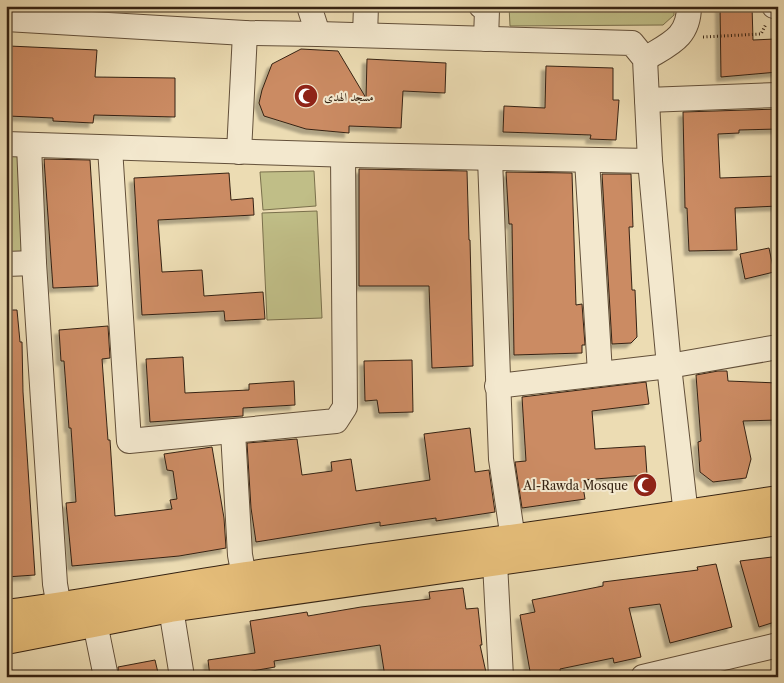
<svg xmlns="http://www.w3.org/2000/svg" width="784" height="683" viewBox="0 0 784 683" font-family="'Libre Caslon Text',Amiri,serif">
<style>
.green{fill:#c0be87;stroke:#7a704c}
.building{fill:#cb8b64;stroke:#352212;filter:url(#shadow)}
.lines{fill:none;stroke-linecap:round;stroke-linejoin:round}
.minor-casing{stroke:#63503a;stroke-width:26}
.major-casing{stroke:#352212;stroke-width:30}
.path{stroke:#352212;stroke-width:3;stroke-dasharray:1 2.5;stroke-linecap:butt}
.minor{stroke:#f3e8ce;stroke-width:24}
.major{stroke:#e6be7a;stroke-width:28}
.labels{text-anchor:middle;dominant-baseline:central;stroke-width:4;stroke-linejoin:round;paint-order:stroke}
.poi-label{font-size:12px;fill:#352212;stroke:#f3e8ce;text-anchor:start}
</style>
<defs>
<filter id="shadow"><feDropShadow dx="-4.5" dy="4.5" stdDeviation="1" flood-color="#0004"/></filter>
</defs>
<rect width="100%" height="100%" fill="#ecdcb3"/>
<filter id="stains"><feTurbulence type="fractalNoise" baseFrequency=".004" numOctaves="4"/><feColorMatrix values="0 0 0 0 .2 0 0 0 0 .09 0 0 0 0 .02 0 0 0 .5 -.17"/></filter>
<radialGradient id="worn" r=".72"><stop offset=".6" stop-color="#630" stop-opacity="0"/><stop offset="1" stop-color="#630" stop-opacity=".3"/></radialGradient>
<!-- green -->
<g class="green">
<polygon points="509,6 674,6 674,15 663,25 510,26"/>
<polygon points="6,149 20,150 25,252 6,253"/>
<polygon points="314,171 316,206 263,210 260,172"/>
<polygon points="317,211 322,318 267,320 262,213"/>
</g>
<!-- building -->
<g class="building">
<polygon points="720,6 752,6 753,40 775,39 778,72 721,77"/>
<polygon points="9,46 97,50 95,77 175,78 175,117 94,115 93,123 53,121 53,118 8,116"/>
<polygon points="301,49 338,51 366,98 367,59 446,63 445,93 403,91 401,128 349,126 349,133 306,129 264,116 259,103 262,90 272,64"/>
<polygon points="546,66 613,68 613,100 619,100 616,140 590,139 591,135 503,132 504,106 545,108"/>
<polygon points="778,109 778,129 739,130 739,133 718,134 720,178 778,176 778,206 735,208 737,250 689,251 687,208 685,208 683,112"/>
<polygon points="44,159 90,160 98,286 53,288"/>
<polygon points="359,169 467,171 469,240 470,240 473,366 432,368 429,286 359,286"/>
<polygon points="506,172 572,173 576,305 582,304 585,345 582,345 582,353 514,355 512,224 509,224"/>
<polygon points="229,173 231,200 253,198 254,215 158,220 162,272 202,270 204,296 263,292 265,319 225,321 224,311 142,315 134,178"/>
<polygon points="602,174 631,174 633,227 629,227 632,290 635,290 637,337 631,343 612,344"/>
<polygon points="769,248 774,272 745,279 740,254"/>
<polygon points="6,310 17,310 20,342 22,342 23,392 35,575 6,577"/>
<polygon points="108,326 110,358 102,359 108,440 110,440 115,516 172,509 170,500 177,499 173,471 167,470 164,454 212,447 224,518 226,548 179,556 72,566 66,503 76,502 71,428 69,428 64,361 61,361 59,330"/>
<polygon points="183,357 185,393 249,390 249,384 294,381 295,405 243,408 243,416 150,422 146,359"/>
<polygon points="412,360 413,412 379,413 377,400 365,401 364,361"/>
<polygon points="718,371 727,371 728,381 778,383 778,420 743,421 751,459 746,478 713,482 700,472 698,442 701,441 696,375"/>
<polygon points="646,382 649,404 592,411 595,449 645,446 647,475 582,480 585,499 522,508 515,462 526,461 522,397"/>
<polygon points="470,428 475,472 489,470 495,512 436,521 436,518 380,526 380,522 256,542 251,508 247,443 297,439 302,475 332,471 331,462 351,459 356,491 430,480 424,434"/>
<polygon points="772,557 778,579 778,621 759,627 740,561"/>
<polygon points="716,564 732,627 670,643 660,604 629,608 641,657 614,663 613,658 560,669 561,677 531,677 520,615 535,612 532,600 603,586 603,582 698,570 697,567"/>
<polygon points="463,588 466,609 478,608 482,645 480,645 487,677 385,677 380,645 274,661 275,667 241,673 242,677 210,677 208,660 255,653 250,621 307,612 308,616 361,607 430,599 429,592"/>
<polygon points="155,660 159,677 119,677 118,667"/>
</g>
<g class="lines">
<!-- minor casing -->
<g class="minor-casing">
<g id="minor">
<polyline points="309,6 318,34"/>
<polyline points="481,6 487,10 486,39"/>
<polyline points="774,6 778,7"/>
<polyline points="6,19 245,33 318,34 632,43 645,59 650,161 669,366 686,515"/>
<polyline points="365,35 366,6"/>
<path d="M645,59c24,-15 44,-21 44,-53"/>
<polyline points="647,100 778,95"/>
<polyline points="6,144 352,155 650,161"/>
<polyline points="29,145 34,263 55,584 59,607"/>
<polyline points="110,148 129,441 336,421 345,407 343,155"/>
<polyline points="239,152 245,33"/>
<polyline points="490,158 501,459 513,539"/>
<polyline points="587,160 600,373"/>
<polyline points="6,264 34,263"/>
<polyline points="497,386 669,366 778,347"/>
<polyline points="233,432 240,555 244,576"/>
<polyline points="495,563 501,677"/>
<polyline points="168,590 182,677"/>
<polyline points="95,623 106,677"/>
<polyline points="643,677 778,645"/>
</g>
</g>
<!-- major casing -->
<g class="major-casing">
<g id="major">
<path d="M6,614c81,-10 160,-26 240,-38 177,-26 355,-48 532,-76"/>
<polyline points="6,640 170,608 778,521"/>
</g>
</g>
<!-- path -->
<polyline class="path" points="703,37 761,34 766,24"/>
<!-- minor -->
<use href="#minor" class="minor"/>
<!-- major -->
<use href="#major" class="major"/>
</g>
<!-- icons -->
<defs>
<g id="mosque-disc" transform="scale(1.25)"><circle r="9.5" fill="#8f2418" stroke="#f3e8ce"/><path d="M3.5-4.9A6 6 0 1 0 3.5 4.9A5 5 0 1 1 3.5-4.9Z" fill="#fff"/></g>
</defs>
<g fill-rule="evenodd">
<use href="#mosque-disc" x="306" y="96"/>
<use href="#mosque-disc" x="645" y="485"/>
</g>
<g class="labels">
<!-- poi labels -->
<g class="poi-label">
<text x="324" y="96">مسجد الهدى</text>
<text x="628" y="485" text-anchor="end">Al-Rawda Mosque</text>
</g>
</g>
<!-- margin -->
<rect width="784" height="683" fill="none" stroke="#ecdcb3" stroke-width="25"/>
<rect x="8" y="8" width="769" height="668" fill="none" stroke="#352212" stroke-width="2.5"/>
<rect x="12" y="12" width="759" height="658" fill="none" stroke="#352212"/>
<rect width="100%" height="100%" filter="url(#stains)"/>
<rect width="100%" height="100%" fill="url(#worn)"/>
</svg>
